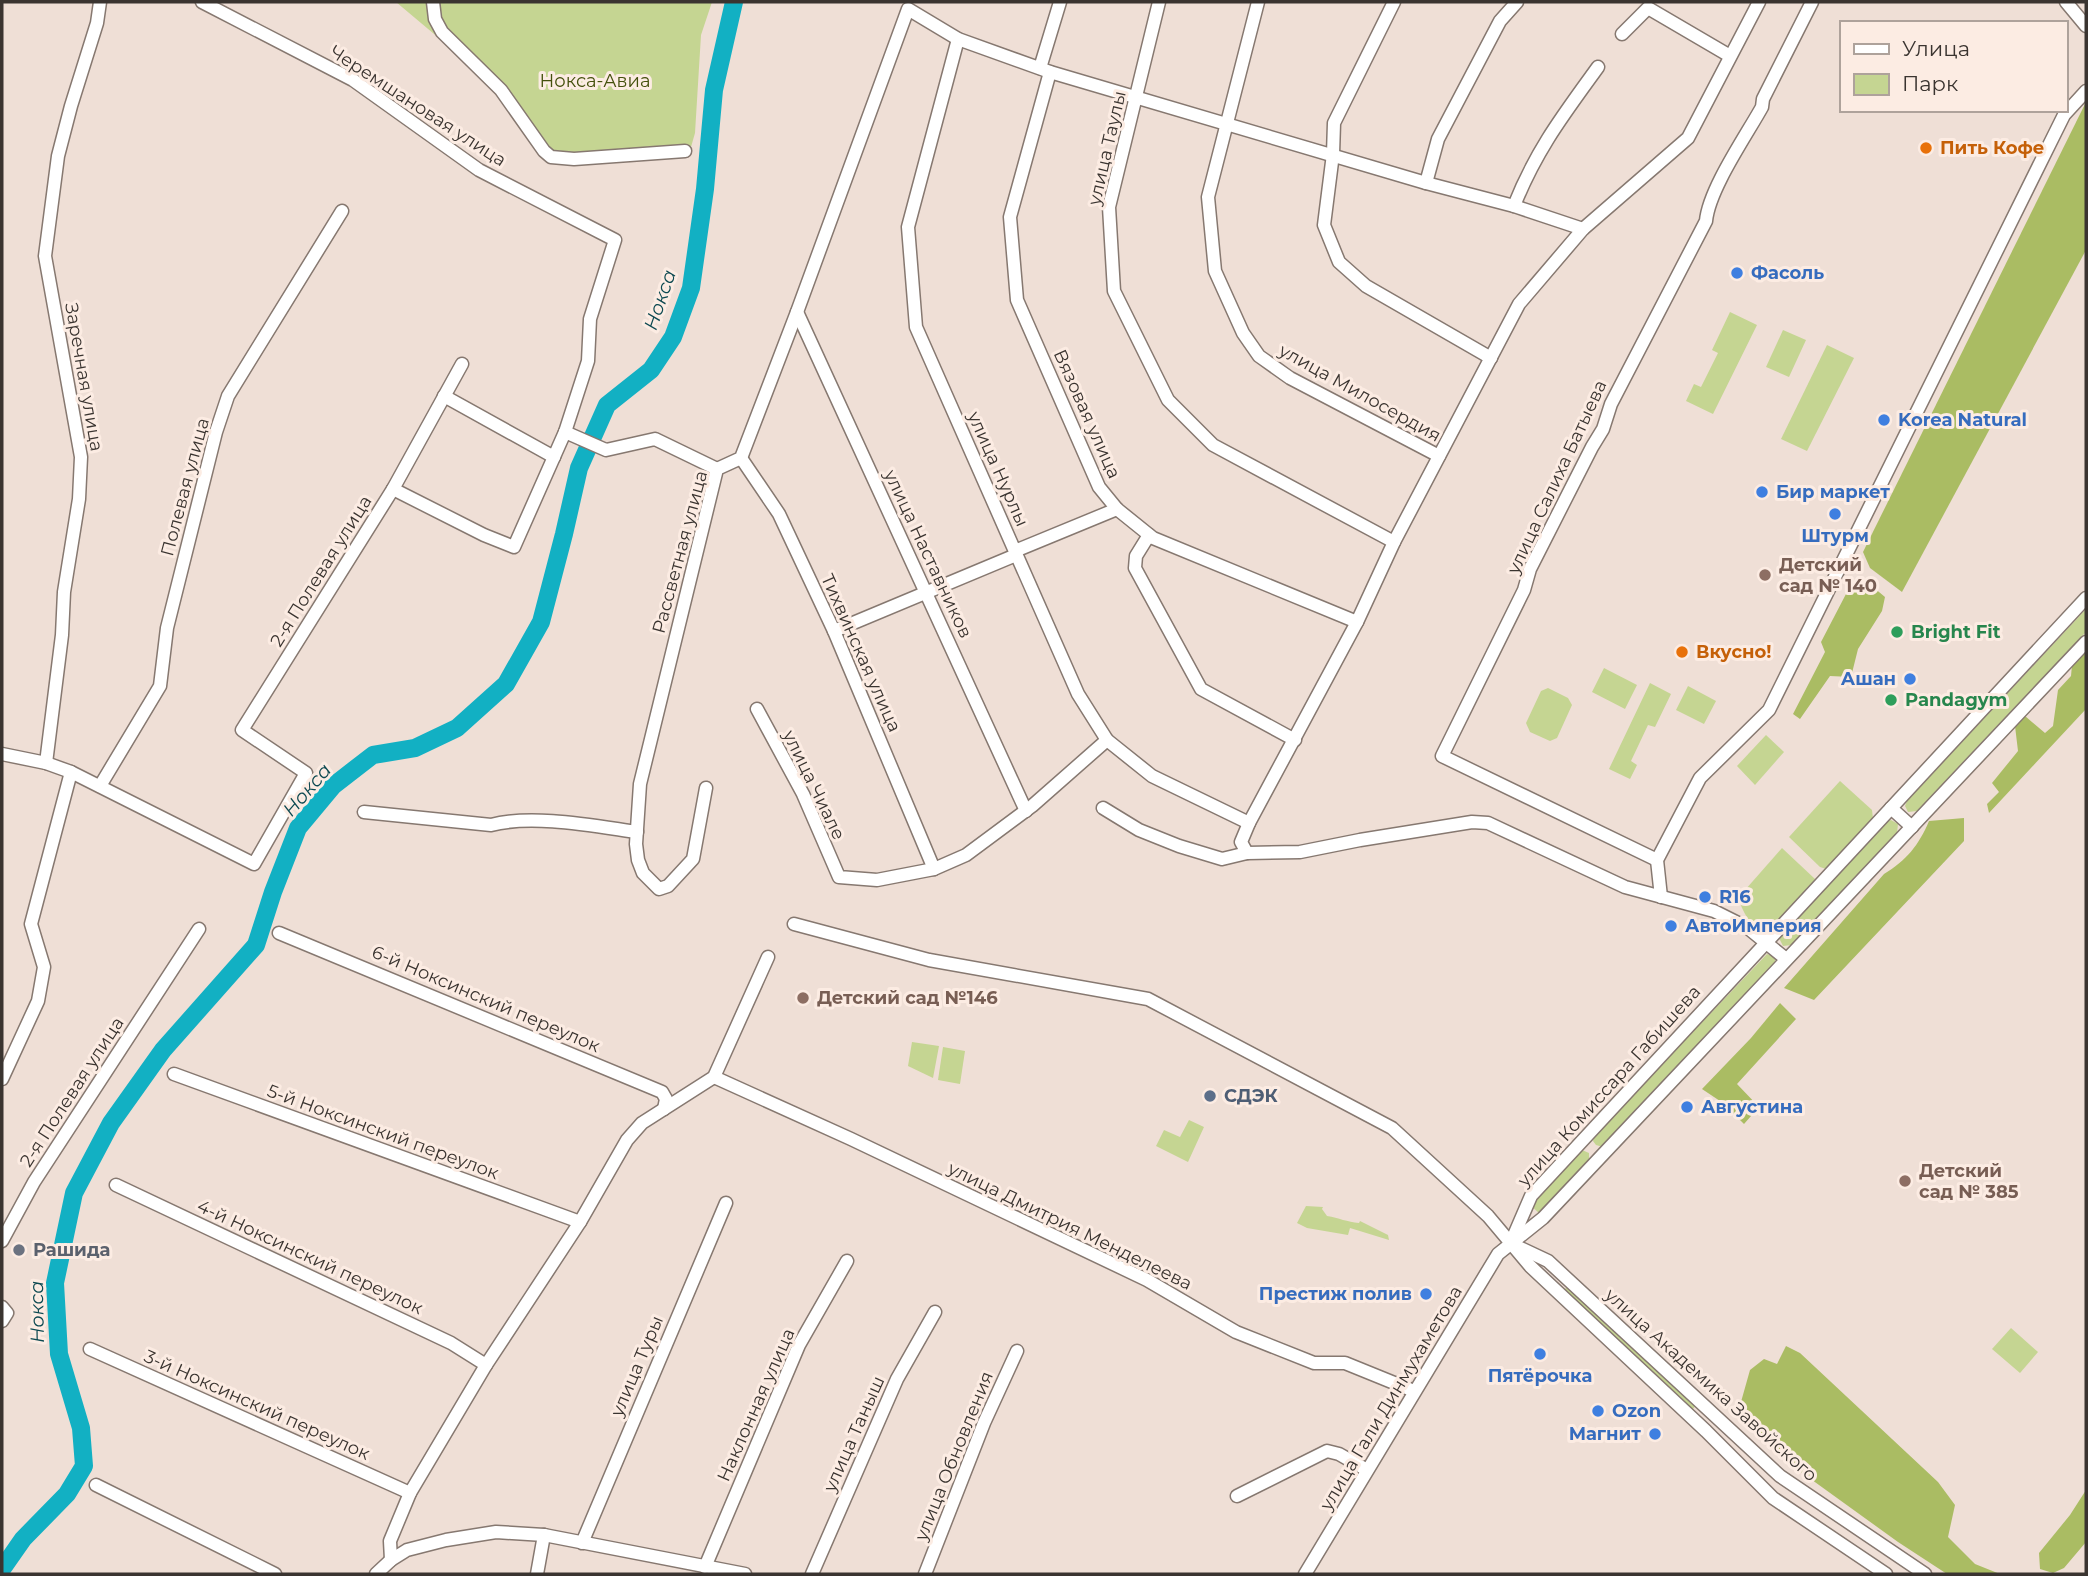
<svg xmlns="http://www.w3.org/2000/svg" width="2088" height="1576" viewBox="0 0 2088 1576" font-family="Montserrat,sans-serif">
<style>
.green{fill:#c5d592}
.forest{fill:#aabc63}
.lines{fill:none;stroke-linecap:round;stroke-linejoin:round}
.river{stroke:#12b0c3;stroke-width:18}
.minor-casing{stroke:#867870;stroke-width:15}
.minor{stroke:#fff;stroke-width:12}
.food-dot{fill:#e8710a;stroke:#fcece3;stroke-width:2.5}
.shop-dot{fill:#3f7fe0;stroke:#fcece3;stroke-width:2.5}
.education-dot{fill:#8d6e63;stroke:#fcece3;stroke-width:2.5}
.leisure-dot{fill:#2e9e5b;stroke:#fcece3;stroke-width:2.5}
.service-dot{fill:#5c6f8a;stroke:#fcece3;stroke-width:2.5}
.worship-dot{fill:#6b7280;stroke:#fcece3;stroke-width:2.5}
.labels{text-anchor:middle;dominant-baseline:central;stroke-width:6;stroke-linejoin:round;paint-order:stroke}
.park-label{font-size:18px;fill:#44500c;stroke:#fcece3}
.street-label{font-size:18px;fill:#3a3430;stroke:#fcece3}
.food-label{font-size:18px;font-weight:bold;fill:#c56008;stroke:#fcece3;text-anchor:start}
.shop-label{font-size:18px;font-weight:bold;fill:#366cbe;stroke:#fcece3;text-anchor:start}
.education-label{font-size:18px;font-weight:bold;fill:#785e54;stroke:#fcece3;text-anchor:start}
.leisure-label{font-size:18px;font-weight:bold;fill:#27864d;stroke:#fcece3;text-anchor:start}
.service-label{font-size:18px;font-weight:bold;fill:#4e5e75;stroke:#fcece3;text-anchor:start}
.worship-label{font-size:18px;font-weight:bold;fill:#5b616d;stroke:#fcece3;text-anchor:start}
.water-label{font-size:19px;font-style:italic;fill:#0d4951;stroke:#fcece3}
</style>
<rect width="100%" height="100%" fill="#efdfd6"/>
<!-- green -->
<g class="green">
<polygon points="396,2 712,2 701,35 695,133 689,154 550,158 484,76"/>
<polygon points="1730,312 1757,325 1713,414 1686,401 1694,384 1701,387 1718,353 1712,350"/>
<polygon points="1783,330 1806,340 1789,377 1766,367"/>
<polygon points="1827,345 1854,358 1807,451 1781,439"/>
<polygon points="2086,609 2086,632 1917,811 1908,812 1905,806 1907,801"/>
<polygon points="1604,668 1637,685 1625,709 1592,692"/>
<polygon points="1650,683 1671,694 1655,727 1648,725 1631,761 1637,765 1630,779 1609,769"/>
<polygon points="1688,686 1716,701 1704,724 1676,710"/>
<polygon points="1548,688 1568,698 1572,705 1557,738 1550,741 1530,732 1526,723 1541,691"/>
<polygon points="1766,735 1784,752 1755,785 1737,766"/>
<polygon points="1840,781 1872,810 1873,819 1826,869 1820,867 1789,837"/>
<polygon points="1891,820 1898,824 1897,833 1792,945 1783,946 1779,938 1782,934 1886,822"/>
<path d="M1782,848l33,31 -2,6 -43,45c-20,-2 -25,-14 -32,-32z"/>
<polygon points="1767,954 1775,957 1775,963 1603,1147 1596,1145 1593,1141 1595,1135"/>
<polygon points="912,1042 939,1046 933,1078 908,1066"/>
<polygon points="943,1047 965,1051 960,1084 938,1080"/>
<polygon points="1189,1120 1204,1127 1188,1162 1156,1146 1164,1130 1180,1137"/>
<polygon points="1582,1150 1589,1153 1589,1162 1540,1214 1529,1204"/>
<path d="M1306,1206l17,1 -1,2 5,7c12,2 20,6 32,7l1,-2 28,14 1,5 -39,-12 -2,7 -41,-7 -10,-5z"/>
<polygon points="1569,1285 1697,1404 1692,1410 1564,1290"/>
<polygon points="2011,1328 2038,1352 2020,1373 1992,1349"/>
</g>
<!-- forest -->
<g class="forest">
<polygon points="2086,102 2086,250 1902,592 1870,568 1863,552"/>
<polygon points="1861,577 1885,597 1882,611 1858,649 1851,677 1830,676 1800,719 1793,714 1825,652 1821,642 1846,594 1846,586"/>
<polygon points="2086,651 2086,709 1989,813 1987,804 1999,792 1992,783 2018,751 2015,726 2025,716 2045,733 2053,726 2058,690 2071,676 2072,665"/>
<path d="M1964,818v23l-150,159 -30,-12 100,-114c22,-13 35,-29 45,-53z"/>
<polygon points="1780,1003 1796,1019 1737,1084 1759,1107 1744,1124 1723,1103 1702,1089 1751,1038"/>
<polygon points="1786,1346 1800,1353 1938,1482 1955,1505 1948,1537 1975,1564 2000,1574 1947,1574 1898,1542 1801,1472 1741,1418 1739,1409 1750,1370 1764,1359 1777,1364"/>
<polygon points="2086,1490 2086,1542 2064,1568 2053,1573 2040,1569 2039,1553 2070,1515"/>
</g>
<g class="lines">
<!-- river -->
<polyline class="river" points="2,1569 23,1539 67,1494 84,1466 81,1428 59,1354 55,1283 74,1193 111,1123 163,1050 256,945 273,892 298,828 333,786 373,755 415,748 457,728 506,684 541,622 564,534 579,468 607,405 651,370 673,337 691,288 705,189 714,90 734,2"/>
<!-- minor casing -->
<g class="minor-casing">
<g id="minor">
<polyline points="202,2 353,80 479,170 615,240 590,319 588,361 565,432 514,547 484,535 393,489"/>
<polyline points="433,2 435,19 442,32 501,90 544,151 551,157 574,159 685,151"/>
<polyline points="1159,2 1109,207 1114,291 1168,400 1213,445 1394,542"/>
<polyline points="1258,2 1208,197 1215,271 1243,333 1259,356 1290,378 1439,456"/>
<polyline points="1394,2 1334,123 1333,154 1324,225 1339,262 1366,286 1491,358"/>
<polyline points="2066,2 2086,26"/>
<polyline points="1622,34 1648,8 1730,56"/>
<polyline points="958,39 908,227 916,327 1078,694 1107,740 1152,776 1249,823"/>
<polyline points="1040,68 1060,2"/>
<polyline points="1050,72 1010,217 1017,300 1099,487 1117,509 1153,538 1357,622"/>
<polyline points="1426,183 1438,139 1500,21 1517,2"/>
<path d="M1514,206c22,-56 50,-92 84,-139"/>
<polyline points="797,312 1026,811"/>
<polyline points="444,396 554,457"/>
<polyline points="565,432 606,450 655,439 717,469"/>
<polyline points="741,458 779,514 834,631 934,869"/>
<polyline points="1149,535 1136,556 1135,568 1201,689 1295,740"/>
<polyline points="1015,551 1117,509"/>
<polyline points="834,631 1016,555"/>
<polyline points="757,709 803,794 839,877 877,880 934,869 966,855 1032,806 1107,740"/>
<polyline points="2,754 46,763 71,772 254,864 306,773 242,730 393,489 462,364"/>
<polyline points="46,763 62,635 64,592 79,499 81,457 45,256 58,156 71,106 97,23 100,2"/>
<polyline points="100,786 160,686 167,628 216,432 228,396 342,211"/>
<polyline points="706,788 693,859 668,886 659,889 643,873 638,860 636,844 640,784 717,469 741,458 797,312 908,9 958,39 1050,72 1426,183 1514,206 1583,229"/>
<polyline points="1103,808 1139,830 1179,846 1222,859 1247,853 1300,852 1360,840 1472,822 1488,823 1625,887 1714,911 1748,928 1786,959"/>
<polyline points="1891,808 1912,827"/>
<path d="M364,812l127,13c41,-11 103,1 146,7"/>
<polyline points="1247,853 1241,842 1249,823 1357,622 1394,542 1519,304 1583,229 1688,138 1759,2"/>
<path d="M1657,860l-215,-104 82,-166 6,-21 62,-122 11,-18 8,-25 95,-183c3,-32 40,-85 56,-114l1,-8 49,-97"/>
<polyline points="1661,897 1657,860 1700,778 1769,710 2064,115 2086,91"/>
<polyline points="794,924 929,960 1148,999 1392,1128 1488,1216 1530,1266 1706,1431 1773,1498 1886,1574"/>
<polyline points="279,933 662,1092 666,1099 664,1109"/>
<polyline points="174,1074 580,1222"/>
<polyline points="714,1077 851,1139 1147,1280 1236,1332 1314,1363 1345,1363 1414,1391"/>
<polyline points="2,1079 38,1001 44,967 31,924 71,772"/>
<polyline points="116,1185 451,1343 486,1365"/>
<polyline points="1512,1240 1531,1196 2086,598"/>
<polyline points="2,1241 34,1182 199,929"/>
<polyline points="1514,1245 1548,1261 1780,1476 1925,1574"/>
<polyline points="2,1307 7,1313 2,1321"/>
<polyline points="90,1349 410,1493"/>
<polyline points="96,1485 275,1574"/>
<polyline points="1237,1496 1327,1451 1339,1454 1367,1470"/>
<polyline points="582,1543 726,1203"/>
<polyline points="391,1560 390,1541 410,1493 486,1365 580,1222 627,1140 642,1123 714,1077 768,957"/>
<polyline points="705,1567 799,1345 847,1261"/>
<polyline points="376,1574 391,1560 407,1550 446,1540 496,1532 544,1535 745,1574"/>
<polyline points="537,1574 544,1535"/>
<polyline points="812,1574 897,1379 935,1312"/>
<polyline points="925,1574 984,1423 1017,1351"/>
<polyline points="1305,1574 1498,1254 1543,1218 2086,642"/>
</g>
</g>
<!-- minor -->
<use href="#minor" class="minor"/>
</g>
<!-- markers -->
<g class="food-dot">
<circle cx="1926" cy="148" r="7"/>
<circle cx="1682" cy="652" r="7"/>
</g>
<g class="shop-dot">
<circle cx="1737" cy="273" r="7"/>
<circle cx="1884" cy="420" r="7"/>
<circle cx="1762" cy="492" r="7"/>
<circle cx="1835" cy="514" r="7"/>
<circle cx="1910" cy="679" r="7"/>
<circle cx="1705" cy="897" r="7"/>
<circle cx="1671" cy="926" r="7"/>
<circle cx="1687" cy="1107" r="7"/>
<circle cx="1426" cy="1294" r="7"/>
<circle cx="1540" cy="1354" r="7"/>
<circle cx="1598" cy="1411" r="7"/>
<circle cx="1655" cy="1434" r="7"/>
</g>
<g class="education-dot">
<circle cx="1765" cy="575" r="7"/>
<circle cx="803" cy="998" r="7"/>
<circle cx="1905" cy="1181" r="7"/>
</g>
<g class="leisure-dot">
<circle cx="1897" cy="632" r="7"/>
<circle cx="1891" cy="700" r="7"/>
</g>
<circle class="service-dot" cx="1210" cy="1096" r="7"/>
<circle class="worship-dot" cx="19" cy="1250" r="7"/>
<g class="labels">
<!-- park labels -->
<g class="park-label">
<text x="595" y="81">Нокса-Авиа</text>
</g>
<!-- street labels -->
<g class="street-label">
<text transform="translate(418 106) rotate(33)">Черемшановая улица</text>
<text transform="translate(1107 148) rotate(-77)">улица Таулы</text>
<text transform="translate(84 377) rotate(80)">Заречная улица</text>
<text transform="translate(1360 393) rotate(29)">улица Милосердия</text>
<text transform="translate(1087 414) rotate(66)">Вязовая улица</text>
<text transform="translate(998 469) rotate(66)">улица Нурлы</text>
<text transform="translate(1557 477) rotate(-65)">улица Салиха Батыева</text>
<text transform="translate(185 487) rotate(-75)">Полевая улица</text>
<text transform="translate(680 552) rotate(-75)">Рассветная улица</text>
<text transform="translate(928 554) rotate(65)">улица Наставников</text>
<text transform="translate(321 571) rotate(-58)">2-я Полевая улица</text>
<text transform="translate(861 653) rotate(66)">Тихвинская улица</text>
<text transform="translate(814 785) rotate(64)">улица Чиале</text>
<text transform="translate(486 999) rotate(23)">6-й Ноксинский переулок</text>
<text transform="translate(1609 1086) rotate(-48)">улица Комиссара Габишева</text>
<text transform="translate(72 1092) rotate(-57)">2-я Полевая улица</text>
<text transform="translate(383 1132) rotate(20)">5-й Ноксинский переулок</text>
<text transform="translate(1070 1226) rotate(26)">улица Дмитрия Менделеева</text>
<text transform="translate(310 1257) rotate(25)">4-й Ноксинский переулок</text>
<text transform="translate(637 1366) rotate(-67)">улица Туры</text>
<text transform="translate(1711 1385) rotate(42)">улица Академика Завойского</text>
<text transform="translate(1391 1398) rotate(-59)">улица Гали Динмухаметова</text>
<text transform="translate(257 1405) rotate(24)">3-й Ноксинский переулок</text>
<text transform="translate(756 1405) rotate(-66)">Наклонная улица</text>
<text transform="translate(854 1434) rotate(-66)">улица Таныш</text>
<text transform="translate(954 1456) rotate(-68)">улица Обновления</text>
</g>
<!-- food labels -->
<g class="food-label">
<text x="1940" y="148">Пить Кофе</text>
<text x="1696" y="652">Вкусно!</text>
</g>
<!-- shop labels -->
<g class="shop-label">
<text x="1751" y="273">Фасоль</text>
<text x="1898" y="420">Korea Natural</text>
<text x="1776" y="492">Бир маркет</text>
<text x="1835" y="536" text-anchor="middle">Штурм</text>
<text x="1896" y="679" text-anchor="end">Ашан</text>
<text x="1719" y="897">R16</text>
<text x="1685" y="926">АвтоИмперия</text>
<text x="1701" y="1107">Августина</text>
<text x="1412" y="1294" text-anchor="end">Престиж полив</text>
<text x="1540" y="1376" text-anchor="middle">Пятёрочка</text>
<text x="1612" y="1411">Ozon</text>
<text x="1641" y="1434" text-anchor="end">Магнит</text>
</g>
<!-- education labels -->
<g class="education-label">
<text x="1779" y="565">Детский<tspan x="1779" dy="21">сад № 140</tspan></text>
<text x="817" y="998">Детский сад №146</text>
<text x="1919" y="1171">Детский<tspan x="1919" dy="21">сад № 385</tspan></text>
</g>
<!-- leisure labels -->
<g class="leisure-label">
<text x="1911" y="632">Bright Fit</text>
<text x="1905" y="700">Pandagym</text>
</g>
<!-- service labels -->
<g class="service-label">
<text x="1224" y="1096">СДЭК</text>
</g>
<!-- worship labels -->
<g class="worship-label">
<text x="33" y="1250">Рашида</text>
</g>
<!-- water labels -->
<g class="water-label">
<text transform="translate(660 300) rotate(-71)">Нокса</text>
<text transform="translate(307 790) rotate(-49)">Нокса</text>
<text transform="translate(37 1312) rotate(-91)">Нокса</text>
</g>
</g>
<!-- border -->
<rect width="2088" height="1576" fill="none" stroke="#3a3430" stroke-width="7"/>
<!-- legend -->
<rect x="1840" y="21" width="228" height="91" fill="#fcece3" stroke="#aea29b" stroke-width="2"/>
<rect x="1854" y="44" width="35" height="10" fill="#ffffff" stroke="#aea29b" stroke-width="2"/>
<text x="1902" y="56" font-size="21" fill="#3a3430">Улица</text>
<rect x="1854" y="74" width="35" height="21" fill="#c5d592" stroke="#aea29b" stroke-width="2"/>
<text x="1902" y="91" font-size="21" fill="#3a3430">Парк</text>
</svg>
